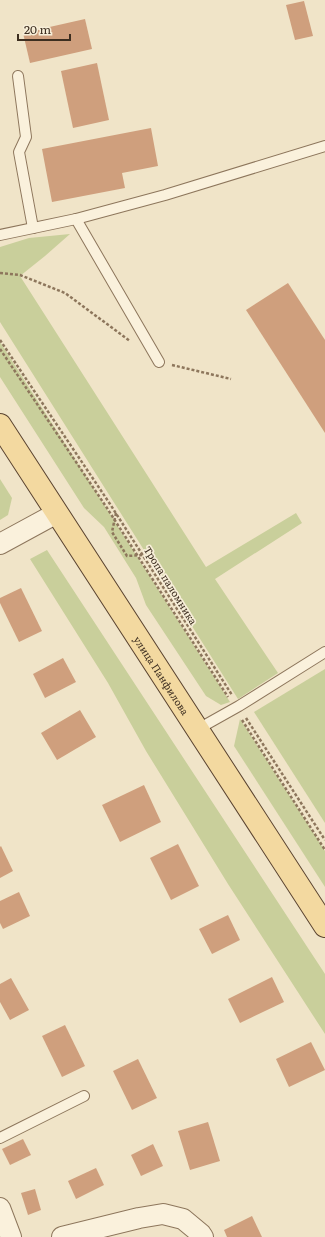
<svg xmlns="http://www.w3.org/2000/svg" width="325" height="1237" viewBox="0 0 325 1237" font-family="Literata,serif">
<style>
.green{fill:#c9cf9b}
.building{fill:#cf9f7d}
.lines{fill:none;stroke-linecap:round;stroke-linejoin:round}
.service-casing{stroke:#8d765c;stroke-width:12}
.minor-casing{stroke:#8d765c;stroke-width:22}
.primary-casing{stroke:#5b4430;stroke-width:24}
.path{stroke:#8d765c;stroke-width:2.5;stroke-dasharray:3 2;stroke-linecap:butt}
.service{stroke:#faf1dc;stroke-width:10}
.minor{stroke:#faf1dc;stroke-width:20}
.primary{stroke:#f3d9a0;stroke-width:22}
.labels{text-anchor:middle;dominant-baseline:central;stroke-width:3.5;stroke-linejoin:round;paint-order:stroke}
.street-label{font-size:10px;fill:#3d2e20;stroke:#f7eed8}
</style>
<rect width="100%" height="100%" fill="#f0e4c8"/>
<!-- green -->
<g class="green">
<polygon points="70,234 45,256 20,276 206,567 296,513 302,523 215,579 278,673 238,699 0,322 0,247 29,238"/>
<polygon points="0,342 230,702 221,705 206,696 146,605 136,578 104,527 84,508 0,377"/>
<polygon points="0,479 12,498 8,515 0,520"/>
<polygon points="47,550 325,974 325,1034 228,884 146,751 108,683 30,559"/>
<polygon points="325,669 325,823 254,712"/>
<polygon points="240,719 325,851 325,887 234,746"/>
</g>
<!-- building -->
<g class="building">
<polygon points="304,1 313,36 295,40 286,5"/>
<polygon points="85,19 92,49 30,63 23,33"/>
<polygon points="97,63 109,120 73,128 61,71"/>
<polygon points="151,128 158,166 122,173 125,188 52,202 42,149"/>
<polygon points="288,283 325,340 325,433 246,310"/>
<polygon points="21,588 42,631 19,642 0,603 0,598"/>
<polygon points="63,658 76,682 45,698 33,674"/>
<polygon points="80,710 96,737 57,760 41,733"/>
<polygon points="144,785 161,822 120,842 102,805"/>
<polygon points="178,844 199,886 171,900 150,858"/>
<polygon points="1,846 13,871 0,878 0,847"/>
<polygon points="19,892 30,916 3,929 0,923 0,901"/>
<polygon points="228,915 240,940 212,954 199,929"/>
<polygon points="272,977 284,1002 240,1023 228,999"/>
<polygon points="11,978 29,1010 10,1020 0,1002 0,984"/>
<polygon points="65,1025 85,1066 62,1077 42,1036"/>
<polygon points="311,1042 325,1070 289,1087 276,1059"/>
<polygon points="138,1059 157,1098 132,1110 113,1071"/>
<polygon points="208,1122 220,1161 190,1170 178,1131"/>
<polygon points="23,1139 31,1155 10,1165 2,1149"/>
<polygon points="153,1144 163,1166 141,1176 131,1155"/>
<polygon points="96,1168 104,1185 76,1199 68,1181"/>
<polygon points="35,1189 41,1210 28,1215 21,1193"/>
<polygon points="252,1216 262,1237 227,1237 224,1230"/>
</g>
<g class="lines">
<!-- service casing -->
<g class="service-casing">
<g id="service">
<polyline points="18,76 26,137 19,152 33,228"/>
<polyline points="76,219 159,362"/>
<polyline points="0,235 76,219 165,195 325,146"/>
<polyline points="198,729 239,706 325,652"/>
<polyline points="0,1138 84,1096"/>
</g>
</g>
<!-- minor casing -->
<g class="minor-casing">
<g id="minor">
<polyline points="0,544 57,513"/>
<polyline points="0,1208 11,1237"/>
<polyline points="62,1237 139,1218 163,1214 183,1219 201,1234 203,1237"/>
</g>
</g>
<!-- primary casing -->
<g class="primary-casing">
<g id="primary">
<path id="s1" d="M0,425l325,501"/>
</g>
</g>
<!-- path -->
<g class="path">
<polyline points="0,273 20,275 65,293 130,341"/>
<polyline points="0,340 110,504 232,695"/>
<polyline points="0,349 107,508 228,697"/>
<polyline points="172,365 231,379"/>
<polyline points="116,513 112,532 127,556 143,555"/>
<polyline points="246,718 325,840"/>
<polyline points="242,720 325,850"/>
</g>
<!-- service -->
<use href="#service" class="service"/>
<!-- minor -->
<use href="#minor" class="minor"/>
<!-- primary -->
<use href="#primary" class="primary"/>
</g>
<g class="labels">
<!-- street labels -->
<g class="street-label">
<text transform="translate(171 585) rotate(58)">Тропа паломника</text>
<text stroke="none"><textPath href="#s1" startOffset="298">улица Панфилова</textPath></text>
</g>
</g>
<!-- scale -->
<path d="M18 34v6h52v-6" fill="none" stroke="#3d2e20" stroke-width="2"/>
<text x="24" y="34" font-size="12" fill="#3d2e20" stroke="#f7eed8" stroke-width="3" paint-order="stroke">20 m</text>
</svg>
